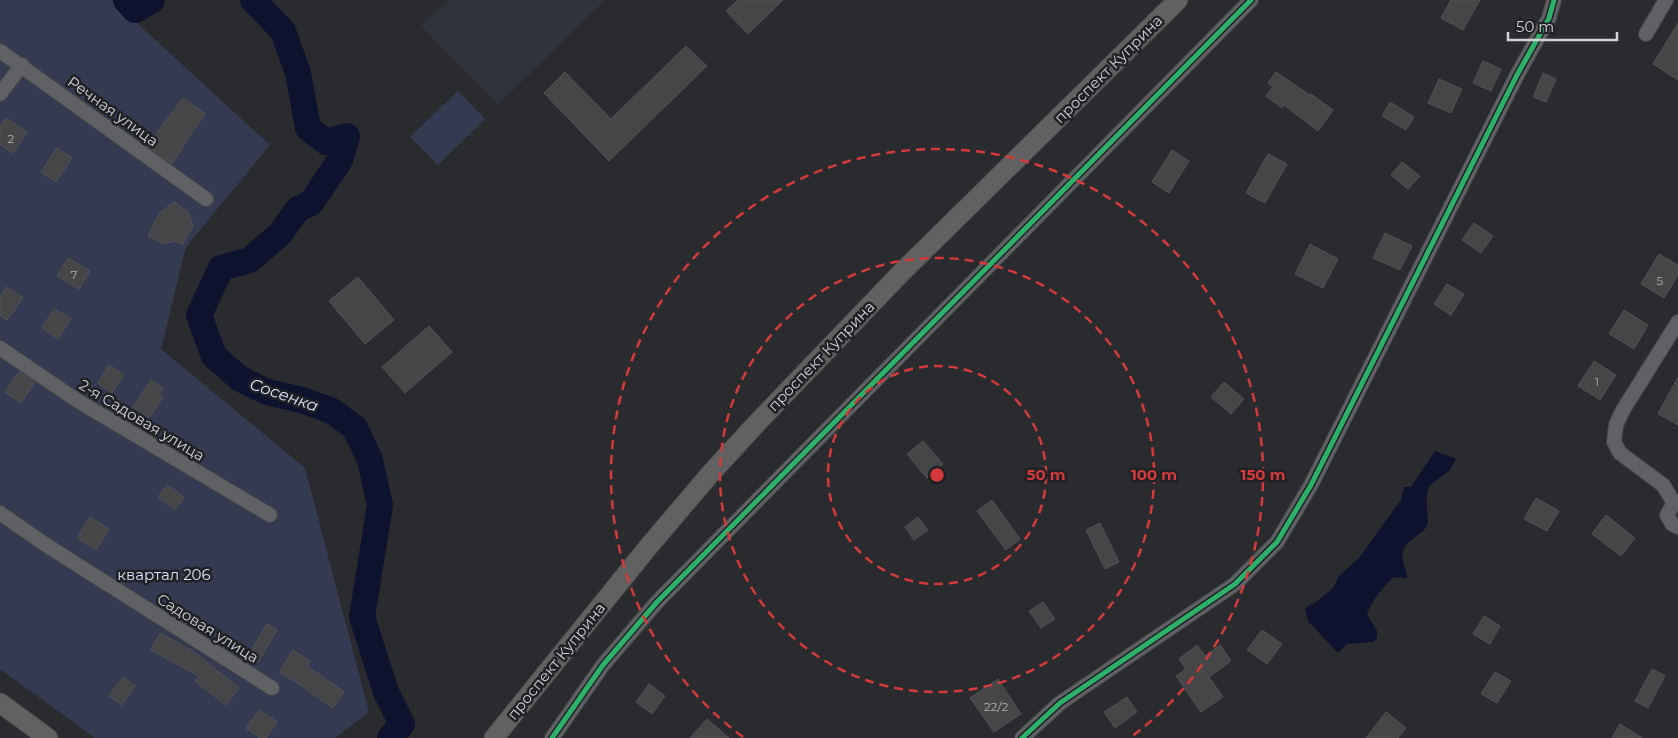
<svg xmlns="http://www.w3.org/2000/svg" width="1678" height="738" viewBox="0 0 1678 738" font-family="Montserrat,sans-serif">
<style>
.built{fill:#30333c}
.green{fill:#343a52}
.water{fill:#0d122f}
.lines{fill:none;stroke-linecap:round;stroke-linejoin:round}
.river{stroke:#0d122f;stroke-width:26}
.building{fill:#464649;stroke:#515254}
.minor-casing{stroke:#454648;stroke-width:16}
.secondary-casing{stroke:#454648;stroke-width:21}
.minor{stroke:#606164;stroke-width:14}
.secondary{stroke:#616161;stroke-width:19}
.cycleway-casing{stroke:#1f2125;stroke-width:8}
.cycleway{stroke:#2db169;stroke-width:5}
.ring{fill:none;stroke:#d63939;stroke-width:2.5;stroke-dasharray:9 6}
.labels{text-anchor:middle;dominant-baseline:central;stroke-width:5;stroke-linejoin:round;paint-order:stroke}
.number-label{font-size:12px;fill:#aeafb2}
.street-label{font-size:15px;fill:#d1d2d5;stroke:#1f2125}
.park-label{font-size:15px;fill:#dae3fe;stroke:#1f2125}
.water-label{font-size:16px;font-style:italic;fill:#dbe3fe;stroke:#1f2125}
.centre{fill:#d63939;stroke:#1f2125;stroke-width:2.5}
.ring-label{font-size:15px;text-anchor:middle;font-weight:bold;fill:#d63939;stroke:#1f2125;stroke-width:5;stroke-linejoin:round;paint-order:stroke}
</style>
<rect width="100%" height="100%" fill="#2a2b2e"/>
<!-- built -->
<polygon class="built" points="448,0 605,0 498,105 421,26"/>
<!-- green -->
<g class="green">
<polygon points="0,0 112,0 270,145 186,247 161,349 305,468 369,712 335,738 95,738 0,669"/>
<polygon points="458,91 485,119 438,165 410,137"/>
</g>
<!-- water -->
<path class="water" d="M1435,451l21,8 -6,11 -21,16c-2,8 -3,15 -2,24 0,5 2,11 0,15 -3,10 -20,13 -24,26 -3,9 4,18 4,27l-13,-1c-11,9 -23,25 -27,37l10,17v7l-4,4 -26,2 -9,9 -30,-32 -3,-13 11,-6 17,-14 6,-12 20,-18 42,-58 3,-13h7z"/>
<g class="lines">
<!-- river -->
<g class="river">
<polyline points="126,0 135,10 152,0"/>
<polyline points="253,0 283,31 298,73 308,128 326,142 347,136 340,160 311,203 298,209 280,234 250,260 221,268 199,315 214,356 239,378 267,392 302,400 332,411 355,428 370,460 380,505 362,617 386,692 402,724 390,738"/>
</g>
</g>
<!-- building -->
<g class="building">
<polygon points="738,0 783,0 748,34 726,11"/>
<polygon points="1451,0 1480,0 1463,30 1441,18"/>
<polygon points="1678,23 1678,80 1653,64"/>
<polygon points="686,46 707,66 609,161 544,93 565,72 611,119"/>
<polygon points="1483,61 1501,69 1491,91 1473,83"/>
<polygon points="1276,72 1310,95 1311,94 1333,110 1318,131 1284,105 1282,108 1266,96 1273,87 1268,83"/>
<polygon points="1543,73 1556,79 1546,102 1533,97"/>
<polygon points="1439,79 1462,89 1451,113 1428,103"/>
<polygon points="183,98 205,114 182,147 183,148 172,164 147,146"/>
<polygon points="1390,102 1414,117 1406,130 1382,116"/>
<polygon points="6,118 27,132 13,153 0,144 0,126"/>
<polygon points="57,148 72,158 56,182 41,172"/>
<polygon points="1172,150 1189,161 1169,193 1152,182"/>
<polygon points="1268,154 1287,164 1265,203 1246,193"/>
<polygon points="1402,162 1420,176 1408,189 1391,175"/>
<polygon points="174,202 188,212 193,226 182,245 175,241 163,244 148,236 159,214"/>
<polygon points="1474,223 1493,236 1481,253 1462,240"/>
<polygon points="1385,233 1412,246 1400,270 1373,258"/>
<polygon points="1310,244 1338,259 1323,288 1295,274"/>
<polygon points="1659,254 1678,265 1678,275 1664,298 1641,284"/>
<polygon points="68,258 90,271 79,289 57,276"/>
<polygon points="358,277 394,320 365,344 329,301"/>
<polygon points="1447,284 1464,294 1451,315 1434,304"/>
<polygon points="7,287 23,298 7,320 0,315 0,297"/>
<polygon points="54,309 71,319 58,339 42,328"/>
<polygon points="1624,310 1648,325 1634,349 1609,334"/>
<polygon points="429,326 452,352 405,393 382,367"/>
<polygon points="1594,361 1616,375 1600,400 1578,386"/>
<polygon points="109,365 124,375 112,393 98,383"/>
<polygon points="19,372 35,382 21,403 5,392"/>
<polygon points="1678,377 1678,425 1658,414"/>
<polygon points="151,380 163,388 159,394 163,397 149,418 133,407"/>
<polygon points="1224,382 1244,399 1231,414 1211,397"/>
<polygon points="923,441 943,464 927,478 907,454"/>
<polygon points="167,485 184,497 175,510 158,497"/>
<polygon points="1536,498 1559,511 1547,531 1524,519"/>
<polygon points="992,500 1020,539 1006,550 977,511"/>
<polygon points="1606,515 1635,538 1621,556 1592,534"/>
<polygon points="90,517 109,529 96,550 77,538"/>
<polygon points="918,517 928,530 914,540 905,527"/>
<polygon points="1100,523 1119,562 1105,569 1086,530"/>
<polygon points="1043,602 1055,619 1041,628 1029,611"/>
<polygon points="1484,616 1500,626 1490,644 1473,634"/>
<polygon points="267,624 277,630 258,662 248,656"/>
<polygon points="1262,630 1282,644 1267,664 1247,650"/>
<polygon points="160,633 194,652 239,688 226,705 195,681 199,676 151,650"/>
<polygon points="1197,645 1205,656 1220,645 1231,661 1209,677 1223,697 1201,712 1176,676 1186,669 1179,659"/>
<polygon points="293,650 310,661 307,666 344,692 333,708 307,690 307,689 280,672"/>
<polygon points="1652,669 1665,676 1648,708 1635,701"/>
<polygon points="1495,672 1511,681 1497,703 1481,694"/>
<polygon points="123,677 135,686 122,705 109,696"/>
<polygon points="998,679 1021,714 994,732 970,698"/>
<polygon points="649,684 665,696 652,714 636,702"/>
<polygon points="1127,697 1137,712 1115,728 1104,712"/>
<polygon points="259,710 277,722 266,738 260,738 246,728"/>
<polygon points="1386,712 1406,728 1398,738 1366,738"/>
<polygon points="707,719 729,738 690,738"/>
<polygon points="1620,724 1642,738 1612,738"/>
</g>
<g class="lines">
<!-- minor casing -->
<g class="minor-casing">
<g id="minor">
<polyline points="1646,34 1666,0"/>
<polyline points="0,51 206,199"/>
<polyline points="0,94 22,65"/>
<polyline points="1678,322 1623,410 1616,425 1614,442 1620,453 1663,485 1674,503 1667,515 1672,524 1678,527"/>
<polyline points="0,348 78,401 270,515"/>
<polyline points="0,513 46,545 272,688"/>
<polyline points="552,738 603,665 657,602 1251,0"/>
<polyline points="1022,738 1060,703 1235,584 1277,542 1311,485 1517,75 1549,18 1554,0"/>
</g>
</g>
<!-- secondary casing -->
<g class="secondary-casing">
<g id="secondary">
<polyline points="0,703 48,738"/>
<polyline points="494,738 649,546 711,473 757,423 901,273 1178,0"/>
</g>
</g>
<!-- minor -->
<use href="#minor" class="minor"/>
<!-- secondary -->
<use href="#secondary" class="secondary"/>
<!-- cycleway casing -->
<g class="cycleway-casing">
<g id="cycleway">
<polyline points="552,738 603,665 657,602 1251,0"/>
<polyline points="1022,738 1060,703 1235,584 1277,542 1311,485 1517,75 1549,18 1554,0"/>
</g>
</g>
<!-- cycleway -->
<use href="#cycleway" class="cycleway"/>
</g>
<!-- distance rings -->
<g class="ring">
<circle cx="937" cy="475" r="109"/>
<circle cx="937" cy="475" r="217"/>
<path d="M743 737A326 326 0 1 1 1131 737"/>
</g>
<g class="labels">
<!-- number labels -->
<g class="number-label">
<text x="11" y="138">2</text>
<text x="74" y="274">7</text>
<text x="1660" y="280">5</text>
<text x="1597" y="381">1</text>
<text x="996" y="706">22/2</text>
</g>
<!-- street labels -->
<g class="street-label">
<text transform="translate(1108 69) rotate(-45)">проспект Куприна</text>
<text transform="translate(113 111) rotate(36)">Речная улица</text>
<text transform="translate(821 356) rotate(-46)">проспект Куприна</text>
<text transform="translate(142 420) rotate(31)">2-я Садовая улица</text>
<text transform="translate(208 628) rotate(32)">Садовая улица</text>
<text transform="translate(556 661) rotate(-51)">проспект Куприна</text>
</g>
<!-- park labels -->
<g class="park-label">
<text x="164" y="574">квартал 206</text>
</g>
<!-- water labels -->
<g class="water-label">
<text transform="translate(284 395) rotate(19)">Сосенка</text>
</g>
</g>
<circle cx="937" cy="475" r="8" class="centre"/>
<g class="ring-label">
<text x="1046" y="480">50 m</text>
<text x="1154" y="480">100 m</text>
<text x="1263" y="480">150 m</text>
</g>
<!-- scale -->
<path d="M1508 32v8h109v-8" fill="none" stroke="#d1d2d5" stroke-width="2.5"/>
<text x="1516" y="32" font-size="15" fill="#d1d2d5" stroke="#1f2125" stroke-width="4" paint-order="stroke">50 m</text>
</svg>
